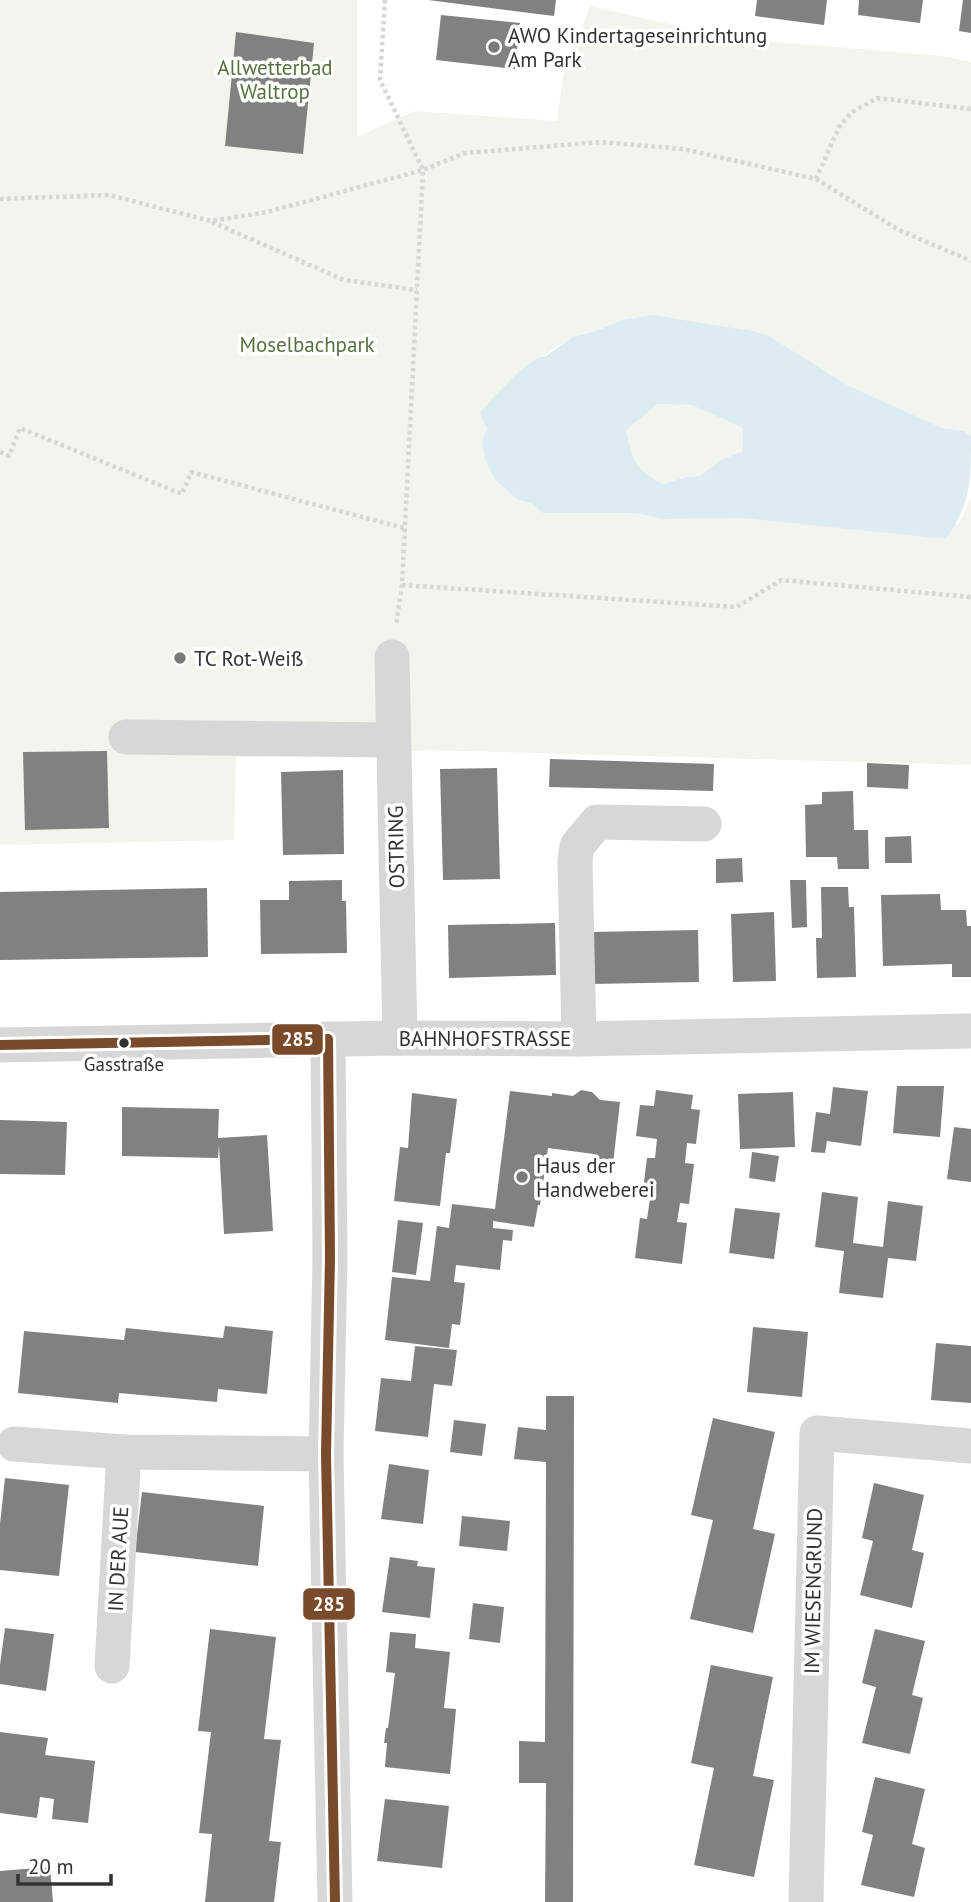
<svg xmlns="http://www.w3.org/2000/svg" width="971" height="1902" viewBox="0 0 971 1902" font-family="'PT Sans',sans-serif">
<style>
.green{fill:#f1f5ed}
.water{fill:#ddebf3;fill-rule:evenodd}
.building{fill:#818181}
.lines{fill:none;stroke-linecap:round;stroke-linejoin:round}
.path{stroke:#d6d6d6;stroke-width:4.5;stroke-dasharray:3.5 3.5;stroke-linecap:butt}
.minor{stroke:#d7d7d7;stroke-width:35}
.bus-1-casing{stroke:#fff;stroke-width:16}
.bus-1{stroke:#7a4b2a;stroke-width:10}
.poi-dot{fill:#7a7a7a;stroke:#fff;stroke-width:2.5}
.bus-dot{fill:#333;stroke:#fff;stroke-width:2.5}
.labels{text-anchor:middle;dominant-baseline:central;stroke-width:7;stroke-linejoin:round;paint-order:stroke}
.bus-label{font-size:19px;fill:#333;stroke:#fff}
.poi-label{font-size:21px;fill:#333;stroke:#fff;text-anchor:start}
.park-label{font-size:21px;fill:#56703f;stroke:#fff}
.street-label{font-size:21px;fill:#333;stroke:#fff}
.line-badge{stroke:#fff;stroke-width:2.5}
.badge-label{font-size:19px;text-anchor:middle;font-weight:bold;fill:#fff}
</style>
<rect width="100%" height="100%" fill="#fff"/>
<!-- green -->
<g class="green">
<path d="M0,0h357v137l58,-26 142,10 6,-44 27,-71 141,32 212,18 28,6v374l-7,-5 -22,-3 -93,-42 -80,-50 -147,-16c-8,3 -16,8 -25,10 -9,3 -19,4 -27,9 -37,21 -59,41 -89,73l6,17 -5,12 3,20 11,20 22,19 13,3 12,10h92l29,6 79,-1 216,6 12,-26v267l-546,-15 -58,5 -131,2 -2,83 -234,5z"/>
<path d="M658,404l34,1 51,23v23l-24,10 -19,15 -14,1 -23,7c-27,-14 -31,-25 -37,-54z"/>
</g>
<!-- water -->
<path class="water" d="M652,315l100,16 17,5 80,50 93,42 22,3 7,5c0,45 0,67 -25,103l-203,-21 -79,1 -29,-6h-92l-12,-10 -13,-3 -22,-19 -11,-20 -3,-20 5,-12 -7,-17 32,-34 25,-20 9,-2 27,-19 28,-8 21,-9zM658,404l34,1 51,23v23l-24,10 -19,15 -14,1 -23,7c-27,-14 -31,-25 -37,-54z"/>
<!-- building -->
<g class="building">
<polygon points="428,0 556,0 554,16"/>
<polygon points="757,0 827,0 824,25 755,16"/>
<polygon points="859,0 923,0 920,23 858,15"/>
<polygon points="963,0 971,0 971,33 959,31"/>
<polygon points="441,15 520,23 515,69 436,60"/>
<polygon points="236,32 314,43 303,154 225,146"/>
<polygon points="107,751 109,828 25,830 23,752"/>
<polygon points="550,759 714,764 713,791 549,787"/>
<polygon points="867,763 909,765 908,789 867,787"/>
<polygon points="497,768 500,879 443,880 440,769"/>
<polygon points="343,770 344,854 283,855 281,772"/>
<polygon points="853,791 854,830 868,830 869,869 838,869 837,857 806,857 805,805 822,804 822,792"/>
<polygon points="911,836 912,863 885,863 885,837"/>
<polygon points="742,858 743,882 716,883 716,859"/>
<polygon points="342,880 342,901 346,901 347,953 261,954 260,900 289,900 289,881"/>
<polygon points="790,880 806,880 807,927 792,928"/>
<polygon points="821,887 848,887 849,907 854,907 856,977 817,978 816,938 822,938"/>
<polygon points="207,888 208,957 0,960 0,892"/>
<polygon points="940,894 941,910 966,910 967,926 971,926 971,977 952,977 952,964 883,966 881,895"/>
<polygon points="774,912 776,981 733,982 731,914"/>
<polygon points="555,923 556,975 449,978 448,925"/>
<polygon points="698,930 699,982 592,984 590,932"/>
<polygon points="897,1086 944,1086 940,1137 893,1133"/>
<polygon points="833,1087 868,1091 861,1146 827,1141 825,1153 811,1152 816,1112 830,1114"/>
<polygon points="581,1090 592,1092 600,1100 620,1102 613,1164 593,1161 594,1154 548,1148 540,1205 538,1205 534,1227 493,1221 493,1228 513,1230 512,1241 503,1240 500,1270 456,1265 454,1282 465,1283 460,1325 452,1324 449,1348 385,1340 392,1277 430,1281 437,1226 449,1228 452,1204 495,1209 510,1091 552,1096 552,1093 573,1096"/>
<polygon points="656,1090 693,1095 691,1109 700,1110 696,1144 687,1143 685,1163 694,1164 689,1204 680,1203 677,1222 687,1223 682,1264 635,1258 640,1218 647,1219 650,1199 642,1198 647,1158 655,1158 657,1139 636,1136 640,1105 654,1106"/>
<polygon points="793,1092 795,1147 740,1149 738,1094"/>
<polygon points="412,1093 457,1099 450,1153 446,1153 440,1206 394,1201 400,1147 408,1148"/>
<polygon points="122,1107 219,1109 218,1138 267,1135 273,1231 224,1234 219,1145 218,1158 122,1156"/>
<polygon points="0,1120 67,1122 65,1175 0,1174"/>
<polygon points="954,1127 971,1129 971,1182 947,1179"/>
<polygon points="752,1152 779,1156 775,1182 749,1178"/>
<polygon points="822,1192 858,1197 853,1243 883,1247 888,1201 923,1206 916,1261 888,1258 883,1298 839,1293 844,1251 815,1247"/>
<polygon points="735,1208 780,1213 774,1259 729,1253"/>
<polygon points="398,1220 423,1223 416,1275 392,1272"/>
<polygon points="225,1326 273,1331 267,1394 218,1389 217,1402 119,1393 118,1403 18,1393 24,1331 124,1340 126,1328 223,1338"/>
<polygon points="753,1327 808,1332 802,1397 747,1392"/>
<polygon points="936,1343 971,1346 971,1403 931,1400"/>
<polygon points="415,1346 457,1350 452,1386 434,1384 428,1437 375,1431 381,1378 411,1381"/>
<polygon points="546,1396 574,1396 573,1902 545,1902 546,1783 519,1783 519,1741 545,1742 546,1469 546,1462 514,1459 518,1427 546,1430"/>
<polygon points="713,1418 775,1432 753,1529 775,1534 753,1633 690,1619 713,1520 691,1515"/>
<polygon points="454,1420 486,1424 482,1456 450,1452"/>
<polygon points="389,1464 429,1470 423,1524 381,1519"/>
<polygon points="5,1478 69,1485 59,1576 0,1570 0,1524"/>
<polygon points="874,1483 924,1495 912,1550 924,1553 912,1608 860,1595 873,1541 862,1538"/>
<polygon points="142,1492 264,1506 258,1566 135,1552"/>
<polygon points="462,1516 510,1521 507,1551 459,1546"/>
<polygon points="390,1557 418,1561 417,1566 435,1568 430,1618 382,1612"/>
<polygon points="473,1603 504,1607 500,1643 469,1639"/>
<polygon points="5,1628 54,1634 46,1691 0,1684 0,1665"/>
<polygon points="210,1629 276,1637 264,1739 281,1740 269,1841 281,1842 274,1902 205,1902 212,1834 199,1833 211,1732 198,1731"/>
<polygon points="875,1629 925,1641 912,1695 923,1698 910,1754 862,1743 876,1687 862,1683"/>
<polygon points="390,1632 416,1634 415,1648 450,1652 444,1708 456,1709 450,1774 385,1767 387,1743 384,1743 386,1728 388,1728 395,1673 386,1672"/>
<polygon points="711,1665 773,1677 753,1776 774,1780 754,1877 694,1865 714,1768 691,1763"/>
<polygon points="0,1732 48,1738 45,1755 95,1761 88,1823 52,1819 54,1799 40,1797 37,1818 0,1813"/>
<polygon points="875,1777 925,1789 912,1844 925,1848 914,1897 861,1885 873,1835 862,1832"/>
<polygon points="385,1799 449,1806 442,1868 377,1861"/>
<polygon points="50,1867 53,1902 0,1902 0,1871"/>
</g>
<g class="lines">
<!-- path -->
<g class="path">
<polyline points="385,0 380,80 423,170 402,585 396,625"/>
<polyline points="816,179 839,127 851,113 877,98 971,109"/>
<polyline points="0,199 109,195 211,221 267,212 423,170 465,153 601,142 683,149 816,179 899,230 971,261"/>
<polyline points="212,222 344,280 417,290"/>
<polyline points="0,452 9,456 20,428 182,494 191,472 404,528"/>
<polyline points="402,585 737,607 781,580 971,597"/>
</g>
<!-- minor -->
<g class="minor">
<polyline points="392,657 400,1038"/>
<polyline points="126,737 393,740"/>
<polyline points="328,1039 330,1258 326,1454 335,1902"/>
<polyline points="579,1039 575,861 577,846 597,822 704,824"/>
<polyline points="0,1045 400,1038 579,1039 971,1031"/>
<polyline points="14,1444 124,1452 326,1454"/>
<polyline points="112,1666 124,1452"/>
<polyline points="806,1902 817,1433 971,1446"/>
</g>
<!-- bus-1 casing -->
<g class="bus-1-casing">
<polyline id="bus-1" points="0,1045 328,1039 330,1258 326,1454 335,1902"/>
</g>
<!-- bus-1 -->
<use href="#bus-1" class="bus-1"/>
</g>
<!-- markers -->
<g class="poi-dot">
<circle cx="494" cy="47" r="7"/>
<circle cx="180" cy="658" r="7"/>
<circle cx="522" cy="1177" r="7"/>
</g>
<circle class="bus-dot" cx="124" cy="1043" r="6"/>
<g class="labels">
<!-- bus labels -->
<g class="bus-label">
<text x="124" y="1064">Gasstraße</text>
</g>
<!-- poi labels -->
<g class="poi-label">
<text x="508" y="35">AWO Kindertageseinrichtung<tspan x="508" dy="24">Am Park</tspan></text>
<text x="194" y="658">TC Rot-Weiß</text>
<text x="536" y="1165">Haus der<tspan x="536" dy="24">Handweberei</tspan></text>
</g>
<!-- park labels -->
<g class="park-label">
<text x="275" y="67">Allwetterbad<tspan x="275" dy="24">Waltrop</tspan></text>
<text x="307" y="344">Moselbachpark</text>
</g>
<!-- street labels -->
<g class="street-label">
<text transform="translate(396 847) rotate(-91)">OSTRING</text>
<text x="485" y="1038">BAHNHOFSTRASSE</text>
<text transform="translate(118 1559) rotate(-87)">IN DER AUE</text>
<text transform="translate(813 1591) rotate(-89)">IM WIESENGRUND</text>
</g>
</g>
<g class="line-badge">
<rect x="271" y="1023" width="53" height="33" rx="7" fill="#7a4b2a"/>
<rect x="302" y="1587" width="54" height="34" rx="7" fill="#7a4b2a"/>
</g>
<g class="badge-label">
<text x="298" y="1046">285</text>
<text x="329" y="1611">285</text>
</g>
<!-- scale -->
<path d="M18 1874v10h93v-10" fill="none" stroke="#333333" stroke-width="3.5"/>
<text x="28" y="1874" font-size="21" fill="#333333" stroke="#ffffff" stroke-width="5" paint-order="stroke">20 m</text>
</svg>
